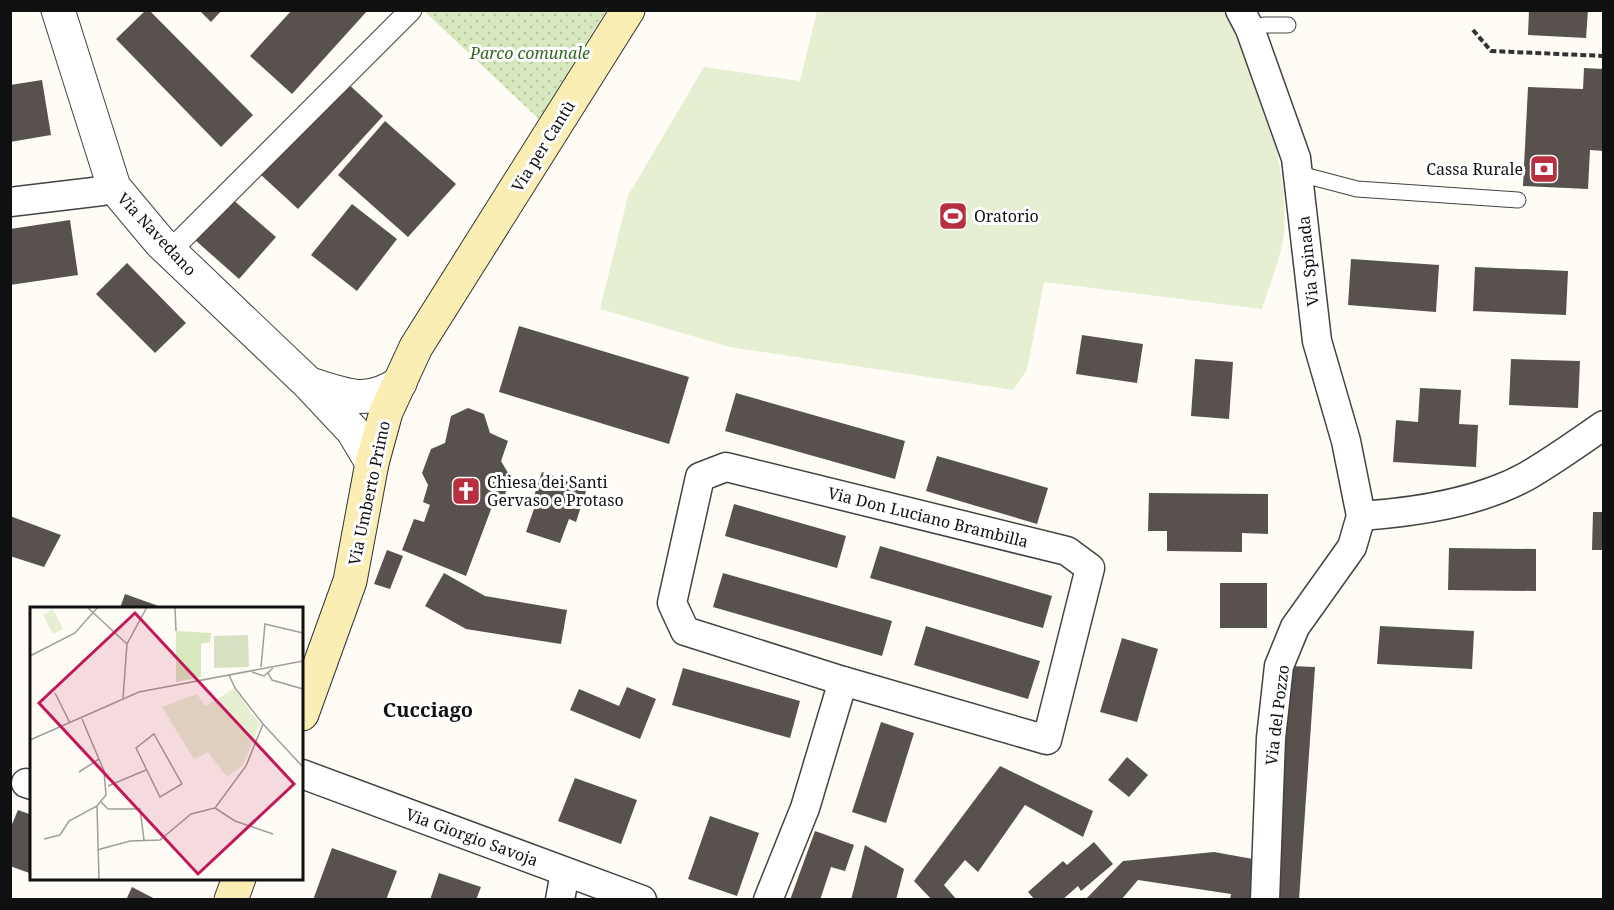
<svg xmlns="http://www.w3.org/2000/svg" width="1614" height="910" viewBox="0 0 1614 910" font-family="'Noto Serif',serif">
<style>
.grass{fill:url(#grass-dots)}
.pitch{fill:#e6efd1}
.building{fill:#59514d}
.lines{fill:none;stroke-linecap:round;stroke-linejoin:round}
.service-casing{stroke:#434343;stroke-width:17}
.pedestrian-casing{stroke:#434343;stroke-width:23}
.minor-casing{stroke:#434343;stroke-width:31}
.tertiary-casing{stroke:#434343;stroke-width:35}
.secondary-casing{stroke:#323232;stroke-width:35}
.path{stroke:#323232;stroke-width:4;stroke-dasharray:6 3;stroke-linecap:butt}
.service{stroke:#fff;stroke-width:15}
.pedestrian{stroke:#fff;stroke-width:21}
.minor{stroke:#fff;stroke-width:28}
.tertiary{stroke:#fff;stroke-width:33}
.secondary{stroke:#faeeb4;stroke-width:33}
.labels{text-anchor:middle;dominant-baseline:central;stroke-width:6;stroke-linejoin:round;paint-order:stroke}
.park-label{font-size:16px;font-style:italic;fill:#356524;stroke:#fff}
.street-label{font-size:16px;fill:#101010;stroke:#fff}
.poi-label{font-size:16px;fill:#101010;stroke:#fff;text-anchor:start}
.quarter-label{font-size:20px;font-weight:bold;fill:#101010;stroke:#fff}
.inset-road{fill:none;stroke:#9f9e99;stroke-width:1.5}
.view{fill:#c2185b;fill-opacity:0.15;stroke:#c2185b;stroke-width:3}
.inset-edge{fill:none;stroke:#101010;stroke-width:3}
</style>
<defs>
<pattern id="grass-dots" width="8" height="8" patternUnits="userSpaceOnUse" patternTransform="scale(1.5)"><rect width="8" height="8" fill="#d7e8bf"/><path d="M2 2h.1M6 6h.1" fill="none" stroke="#b8c6a3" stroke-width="1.8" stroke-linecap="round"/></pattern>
</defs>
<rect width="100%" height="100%" fill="#fefcf5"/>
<!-- grass -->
<polygon class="grass" points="424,11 606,11 539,119"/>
<!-- pitch -->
<path class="pitch" d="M817,11h407c32,58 66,156 60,223 -3,24 -15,51 -22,75l-218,-27 -17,88 -14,20 -283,-43 -130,-38 28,-113 76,-129 96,14z"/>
<!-- building -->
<g class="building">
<polygon points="146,10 149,10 253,115 221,147 116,39"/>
<polygon points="199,10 222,10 211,22"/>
<polygon points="292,10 368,10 292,94 250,56"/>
<polygon points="1529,10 1588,10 1586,38 1528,35"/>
<polygon points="1584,68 1604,69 1604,151 1590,150 1588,189 1523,186 1528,87 1583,89"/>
<polygon points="42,80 51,135 10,142 10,85"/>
<polygon points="345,81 383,116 298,209 260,174"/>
<polygon points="385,121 456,184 408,237 338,175"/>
<polygon points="231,198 276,237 239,279 194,239"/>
<polygon points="352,204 397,239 357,291 311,255"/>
<polygon points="70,220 78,275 10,285 10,229"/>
<polygon points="1351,259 1439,265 1436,312 1348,305"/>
<polygon points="127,263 186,323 155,353 96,294"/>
<polygon points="1475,267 1568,271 1566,315 1473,311"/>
<polygon points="519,326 689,377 669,444 499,392"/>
<polygon points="1082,335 1143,344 1137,383 1076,374"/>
<polygon points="1195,359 1233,362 1229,419 1191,416"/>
<polygon points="1511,359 1580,361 1578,408 1509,405"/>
<polygon points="1420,388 1461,390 1459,424 1478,425 1476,467 1393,462 1396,420 1418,422"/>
<polygon points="736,393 905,441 895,479 725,431"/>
<polygon points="468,408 484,414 490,433 508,441 501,461 511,478 504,497 493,504 466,576 402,550 414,519 424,522 430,505 423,502 428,485 422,473 431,449 445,443 451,416"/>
<polygon points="937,456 1048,488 1037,524 926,491"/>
<polygon points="542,472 587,488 576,522 569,519 560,543 526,532 535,506 531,505"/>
<polygon points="1149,493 1268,494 1268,534 1242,533 1242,552 1167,551 1167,531 1148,531"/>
<polygon points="734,504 846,536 837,568 725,536"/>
<polygon points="1593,512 1604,512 1604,550 1592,550"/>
<polygon points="10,516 61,535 44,567 10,556"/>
<polygon points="880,546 1052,596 1043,628 870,578"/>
<polygon points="1449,548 1536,549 1536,591 1448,590"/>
<polygon points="387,550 403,556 390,589 374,584"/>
<polygon points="444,573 485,596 567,610 561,644 466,629 425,606"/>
<polygon points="723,573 892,621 882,656 713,607"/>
<rect x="1220" y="583" width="47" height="45"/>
<polygon points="125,594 164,608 120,608"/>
<polygon points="926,626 1040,661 1028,699 914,665"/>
<polygon points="1380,626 1474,631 1472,669 1377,664"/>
<polygon points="1122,638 1158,649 1137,722 1100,712"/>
<polygon points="1290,666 1315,667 1299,900 1274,900"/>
<polygon points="683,668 800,701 790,738 672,705"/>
<polygon points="627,687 656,699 640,739 570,710 579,689 619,706"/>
<polygon points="881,722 914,733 886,823 852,812"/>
<polygon points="1127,757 1148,775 1129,797 1108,780"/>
<polygon points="1000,766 1093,811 1083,837 1025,805 978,872 965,860 944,885 957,900 932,900 914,881"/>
<polygon points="575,778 637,800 621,844 558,821"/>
<polygon points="18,810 32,815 32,874 10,866 10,829"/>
<polygon points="710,816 759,833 737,896 688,879"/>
<polygon points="815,831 854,845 845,871 831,867 820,900 790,900"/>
<polygon points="1094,842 1113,864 1081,891 1078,886 1062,900 1035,900 1028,892 1063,861 1067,865"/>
<polygon points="865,845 904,869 896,900 851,900"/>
<polygon points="332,848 397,871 386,900 313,900"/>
<polygon points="1214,852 1264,861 1257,900 1230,900 1231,894 1138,880 1121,900 1085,900 1123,861"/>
<polygon points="439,873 481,887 476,900 430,900"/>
<polygon points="132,887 157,900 126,900"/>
</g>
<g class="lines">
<!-- service casing -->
<g class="service-casing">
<g id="service">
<polyline points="1250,29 1264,25 1288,25"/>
<polyline points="1300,174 1357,189 1518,200"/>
</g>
</g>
<!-- pedestrian casing -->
<g class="pedestrian-casing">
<polyline id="pedestrian" points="170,251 411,10"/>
</g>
<!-- minor casing -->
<g class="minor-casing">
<g id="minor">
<polyline points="1240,10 1250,29 1296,158 1317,341 1346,441 1361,516 1352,547 1295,627 1279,666 1271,738 1265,900"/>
<polyline points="10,202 102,191 114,187"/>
<polygon points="726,467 1067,551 1090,568 1047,740 843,681 685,631 672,603 700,477"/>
<path d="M1361,516c55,-4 117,-13 166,-40 26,-15 51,-33 77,-51"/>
<polyline points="302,774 642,900"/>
<polyline points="26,783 32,785"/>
<polyline points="560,900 565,872"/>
<polyline points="768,900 805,808 843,681"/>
</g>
</g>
<!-- tertiary casing -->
<g class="tertiary-casing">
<g id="tertiary">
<polyline points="58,10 114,187 160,242 308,383 353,431 372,463"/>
<path d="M313,385c36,11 53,20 87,-2"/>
</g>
</g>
<!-- secondary casing -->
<g class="secondary-casing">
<g id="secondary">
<polyline points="302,714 350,581 372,463 386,412 416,347 628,10"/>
<polyline points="231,900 239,878"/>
</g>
</g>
<!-- path -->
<polyline class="path" points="1473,30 1491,51 1604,56"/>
<!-- service -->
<use href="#service" class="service"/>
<!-- pedestrian -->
<use href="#pedestrian" class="pedestrian"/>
<!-- minor -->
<use href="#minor" class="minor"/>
<!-- tertiary -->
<use href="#tertiary" class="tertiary"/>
<!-- secondary -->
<use href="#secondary" class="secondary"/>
</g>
<!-- icons -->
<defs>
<g id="bank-square" transform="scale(1.5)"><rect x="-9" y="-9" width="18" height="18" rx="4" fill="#b8303f" stroke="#fff"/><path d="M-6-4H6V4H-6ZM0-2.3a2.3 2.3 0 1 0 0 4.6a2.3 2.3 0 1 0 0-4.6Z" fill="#fff"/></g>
<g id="stadium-square" transform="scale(1.5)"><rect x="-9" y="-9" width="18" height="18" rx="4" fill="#b8303f" stroke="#fff"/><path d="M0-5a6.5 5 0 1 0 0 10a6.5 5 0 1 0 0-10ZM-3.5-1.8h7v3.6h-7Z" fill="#fff"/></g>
<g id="church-square" transform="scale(1.5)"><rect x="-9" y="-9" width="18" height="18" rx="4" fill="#b8303f" stroke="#fff"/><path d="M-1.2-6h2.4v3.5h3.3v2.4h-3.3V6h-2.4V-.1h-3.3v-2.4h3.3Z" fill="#fff"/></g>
</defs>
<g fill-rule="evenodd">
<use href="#bank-square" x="1544" y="169"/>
<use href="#stadium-square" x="953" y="216"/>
<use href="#church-square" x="466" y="491"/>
</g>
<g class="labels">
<!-- park labels -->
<g class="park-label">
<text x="530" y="53">Parco comunale</text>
</g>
<!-- street labels -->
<g class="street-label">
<text transform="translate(543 146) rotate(-58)">Via per Cantù</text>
<text transform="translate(157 234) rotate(47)">Via Navedano</text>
<text transform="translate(1308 261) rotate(-96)">Via Spinada</text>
<text transform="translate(369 493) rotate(-78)">Via Umberto Primo</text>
<text transform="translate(928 517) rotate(14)">Via Don Luciano Brambilla</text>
<text transform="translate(1277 715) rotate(-83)">Via del Pozzo</text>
<text transform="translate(472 837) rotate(20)">Via Giorgio Savoja</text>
</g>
<!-- poi labels -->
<g class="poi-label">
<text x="1523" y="169" text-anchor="end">Cassa Rurale</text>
<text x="974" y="216">Oratorio</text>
<text x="487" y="482">Chiesa dei Santi<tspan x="487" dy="18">Gervaso e Protaso</tspan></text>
</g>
<!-- quarter labels -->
<g class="quarter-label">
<text x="428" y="709">Cucciago</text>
</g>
</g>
<!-- overview -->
<g transform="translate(30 607)">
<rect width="273" height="273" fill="#fefcf5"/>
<path d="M146,24l35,2 -1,9 -9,2v33l-25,5z" fill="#d7e8bf"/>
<path d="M218,28l1,32 -35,1v-32z" fill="#d9e1c5"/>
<path d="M23,2l10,20 -10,5 -10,-19zM204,82l26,35 -17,41 -16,12 -19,-25 -14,7 -32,-52 35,-13 8,12z" fill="#e6efd1"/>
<path class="inset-road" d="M57,0l40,37M145,0l1,24M0,49l45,-23 23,-26M231,60l4,-43 38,9M222,65l12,4 9,-8M238,66l4,7 31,9M199,68l6,13 28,36 40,43M25,86l15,30M93,91l4,-54 20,-37M124,127l28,50 -22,13 -24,-49zM0,133l109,-48 164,-31M49,165l20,-13M78,179l38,-16M71,195l7,7h32l4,31M67,199l2,74M185,201l31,-42 17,-42M185,201l20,13 38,13M14,232l16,-4 9,-14 28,-15 9,-11 -2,-24 -22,-52M67,243l33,-9 30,-1 31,-26 24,-6"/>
<path class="view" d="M105,6l159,171 -96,90 -159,-171z"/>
<rect width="273" height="273" class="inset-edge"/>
</g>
<!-- border -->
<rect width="1614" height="910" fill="none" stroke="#101010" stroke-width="24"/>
</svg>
